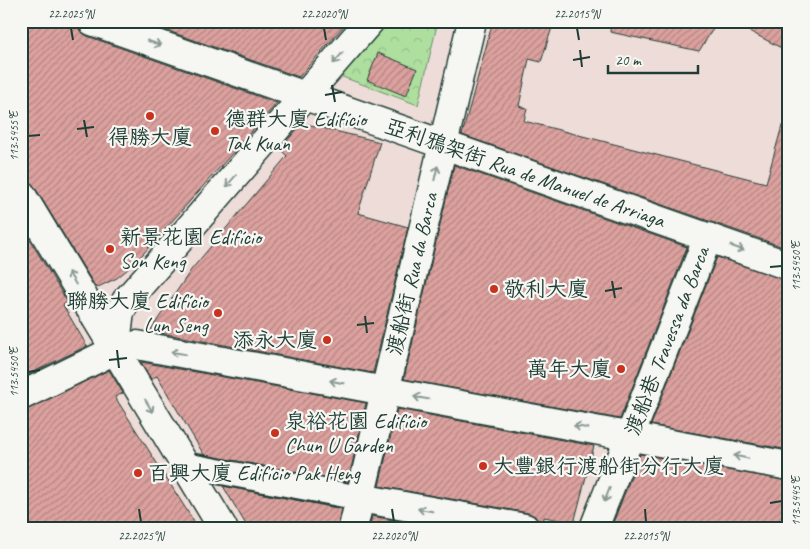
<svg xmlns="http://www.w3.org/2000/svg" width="810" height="549" viewBox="0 0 810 549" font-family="Caveat,'LXGW WenKai TC',sans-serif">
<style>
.park{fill:url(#park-crowns);stroke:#678e6a}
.building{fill:url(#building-hatch);stroke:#1f3d34}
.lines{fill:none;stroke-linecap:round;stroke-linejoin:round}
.pedestrian-casing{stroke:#1f3d34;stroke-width:28}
.minor-casing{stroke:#1f3d34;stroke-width:31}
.tertiary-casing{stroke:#1f3d34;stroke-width:31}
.pedestrian{stroke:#f6f6f2;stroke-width:24}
.minor{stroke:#f6f6f2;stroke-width:28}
.tertiary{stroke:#f6f6f2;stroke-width:28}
.oneway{stroke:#8a9a93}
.ticks{fill:none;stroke:#1f3d34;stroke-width:2}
.poi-dot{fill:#c8321e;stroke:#f6f6f2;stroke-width:2}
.labels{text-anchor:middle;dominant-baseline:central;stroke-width:4.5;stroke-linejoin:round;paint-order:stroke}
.poi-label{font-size:21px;fill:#1f3d34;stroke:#f6f6f2;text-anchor:start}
.street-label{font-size:21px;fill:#1f3d34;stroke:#f6f6f2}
.neatline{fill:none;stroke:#1f3d34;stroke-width:2}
.ticks-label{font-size:12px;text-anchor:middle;fill:#1f3d34}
</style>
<defs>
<pattern id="park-crowns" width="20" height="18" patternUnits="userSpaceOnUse" patternTransform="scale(1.25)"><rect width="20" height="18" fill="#afdf9f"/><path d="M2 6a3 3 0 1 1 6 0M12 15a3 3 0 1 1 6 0" fill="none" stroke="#96c08a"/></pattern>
<pattern id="building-hatch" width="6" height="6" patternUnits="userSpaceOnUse" patternTransform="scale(1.25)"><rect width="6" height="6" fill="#dca19e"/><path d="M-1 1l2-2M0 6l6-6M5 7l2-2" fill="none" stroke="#b28482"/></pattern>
</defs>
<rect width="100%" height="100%" fill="#eedcd9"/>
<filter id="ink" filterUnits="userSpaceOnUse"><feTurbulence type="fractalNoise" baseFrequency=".02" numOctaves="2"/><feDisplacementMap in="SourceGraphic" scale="10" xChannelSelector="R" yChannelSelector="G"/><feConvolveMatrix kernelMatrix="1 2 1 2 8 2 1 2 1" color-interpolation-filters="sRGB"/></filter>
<g filter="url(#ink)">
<!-- park -->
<polygon class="park" points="387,21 438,21 418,105 340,76"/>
<!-- building -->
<g class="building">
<polygon points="21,21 77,21 80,31 87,36 277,103 134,264 117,278 96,288 34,186 29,181 21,178"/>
<polygon points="140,21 348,21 299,77"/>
<polygon points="493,21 554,21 541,62 529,59 519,106 527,109 524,121 766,183 782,126 789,127 789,249 462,135"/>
<polygon points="611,21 718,21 699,51 610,32"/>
<polygon points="730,21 789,21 789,52"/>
<polygon points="378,53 417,69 406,96 367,80"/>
<polygon points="302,123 380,142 358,213 408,227 373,373 150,331 191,270 287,156 280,149"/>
<polygon points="454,165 687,247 620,419 404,379"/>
<polygon points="21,225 68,303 63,305 87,346 21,378"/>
<polygon points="717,257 789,281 789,450 651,425"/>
<polygon points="141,362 366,403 348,482 204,455 157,376 151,379"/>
<polygon points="109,370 123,393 115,397 198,528 21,528 21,411"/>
<polygon points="397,409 594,446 574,523 544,517 543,528 540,528 535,516 528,513 379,486"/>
<polygon points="640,454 789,481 789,528 611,528"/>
<polygon points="223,486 342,509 338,528 248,528"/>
<polygon points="372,516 436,528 369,528"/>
</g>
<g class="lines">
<!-- pedestrian casing -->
<g class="pedestrian-casing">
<polyline id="pedestrian" points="185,465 360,498"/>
</g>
<!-- minor casing -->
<g class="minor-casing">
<g id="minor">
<polyline points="92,21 789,266"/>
<polyline points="21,194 223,528"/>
<polyline points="115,350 120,312 126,301 370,21"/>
<polyline points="360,498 525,528"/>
<polyline points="594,528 708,237"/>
</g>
</g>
<!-- tertiary casing -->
<g class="tertiary-casing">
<g id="tertiary">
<polyline points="21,396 115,350 137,345 789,466"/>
<polyline points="353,528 472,21"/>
</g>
</g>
<!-- pedestrian -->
<use href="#pedestrian" class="pedestrian"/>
<!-- minor -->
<use href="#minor" class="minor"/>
<!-- tertiary -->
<use href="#tertiary" class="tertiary"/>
</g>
<!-- one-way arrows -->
<defs><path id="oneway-shaft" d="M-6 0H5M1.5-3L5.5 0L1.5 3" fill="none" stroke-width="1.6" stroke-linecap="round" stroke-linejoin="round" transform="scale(1.25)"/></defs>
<g class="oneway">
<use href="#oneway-shaft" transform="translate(154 43) rotate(19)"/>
<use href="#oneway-shaft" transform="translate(338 58) rotate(131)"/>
<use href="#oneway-shaft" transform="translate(436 173) rotate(-77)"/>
<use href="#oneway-shaft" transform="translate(231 181) rotate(131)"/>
<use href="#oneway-shaft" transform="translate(737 248) rotate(19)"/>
<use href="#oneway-shaft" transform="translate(72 278) rotate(-121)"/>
<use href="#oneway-shaft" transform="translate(178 353) rotate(-170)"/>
<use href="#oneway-shaft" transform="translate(337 382) rotate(-169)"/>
<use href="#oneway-shaft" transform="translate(421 398) rotate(-170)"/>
<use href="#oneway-shaft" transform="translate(149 406) rotate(59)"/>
<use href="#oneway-shaft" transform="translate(581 427) rotate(-170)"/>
<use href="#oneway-shaft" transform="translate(741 457) rotate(-169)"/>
<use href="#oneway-shaft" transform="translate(607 495) rotate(111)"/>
<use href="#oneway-shaft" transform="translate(425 510) rotate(-170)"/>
</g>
</g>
<!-- ticks -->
<path class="ticks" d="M71,28l2,12M324,28l2,12M577,28l2,12M580,50l2,17M573,60l17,-3M332,85l3,17M325,95l17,-3M84,120l3,17M77,129l17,-2M28,136l12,-1M770,267l12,-1M612,281l3,17M605,291l17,-3M365,316l2,17M357,325l17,-2M117,350l2,18M109,360l18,-2M28,372l12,-2M770,503l12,-2M139,509l2,13M392,509l2,13M645,509l1,13"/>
<!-- markers -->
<g class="poi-dot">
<circle cx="150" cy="116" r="5"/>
<circle cx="215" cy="131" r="5"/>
<circle cx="110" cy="249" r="5"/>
<circle cx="494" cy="289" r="5"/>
<circle cx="218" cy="313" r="5"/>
<circle cx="327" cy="340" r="5"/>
<circle cx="621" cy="369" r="5"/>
<circle cx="275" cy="433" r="5"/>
<circle cx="483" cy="466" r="5"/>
<circle cx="138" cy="473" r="5"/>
</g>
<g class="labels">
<!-- poi labels -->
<g class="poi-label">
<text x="225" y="119">德群大廈 Edifício<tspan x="225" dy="24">Tak Kuan</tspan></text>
<text x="150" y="137" text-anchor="middle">得勝大廈</text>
<text x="120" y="237">新景花園 Edifício<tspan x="120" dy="24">Son Keng</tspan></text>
<text x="504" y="289">敬利大廈</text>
<text x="208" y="301" text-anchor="end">聯勝大廈 Edifício<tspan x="208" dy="24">Lun Seng</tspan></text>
<text x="317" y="340" text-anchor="end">添永大廈</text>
<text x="611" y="369" text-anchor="end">萬年大廈</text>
<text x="285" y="421">泉裕花園 Edifício<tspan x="285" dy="24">Chun U Garden</tspan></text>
<text x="493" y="466">大豐銀行渡船街分行大廈</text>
<text x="148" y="473">百興大廈 Edifício Pak Heng</text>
</g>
<!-- street labels -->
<g class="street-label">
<text transform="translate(525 173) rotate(19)">亞利鴉架街 Rua de Manuel de Arriaga</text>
<text transform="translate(412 274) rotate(-77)">渡船街 Rua da Barca</text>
<text transform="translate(667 341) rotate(-69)">渡船巷 Travessa da Barca</text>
</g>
</g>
<!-- margin -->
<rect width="810" height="549" fill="none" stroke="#f6f6f2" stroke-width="55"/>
<!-- scale -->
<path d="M608 65v8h90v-8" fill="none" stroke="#1f3d34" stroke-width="2.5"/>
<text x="615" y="65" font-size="15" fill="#1f3d34" stroke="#f6f6f2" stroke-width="4" paint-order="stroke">20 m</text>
<rect x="28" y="28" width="754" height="494" class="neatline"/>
<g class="ticks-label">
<text x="71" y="18">22.2025°N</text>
<text x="324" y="18">22.2020°N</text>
<text x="577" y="18">22.2015°N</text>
<text transform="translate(14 136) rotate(-90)" y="4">113.5455°E</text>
<text transform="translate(796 266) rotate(-90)" y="4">113.5450°E</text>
<text transform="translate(14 372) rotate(-90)" y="4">113.5450°E</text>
<text transform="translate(796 501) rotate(-90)" y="4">113.5445°E</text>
<text x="141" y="540">22.2025°N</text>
<text x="394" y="540">22.2020°N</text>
<text x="646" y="540">22.2015°N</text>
</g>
</svg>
